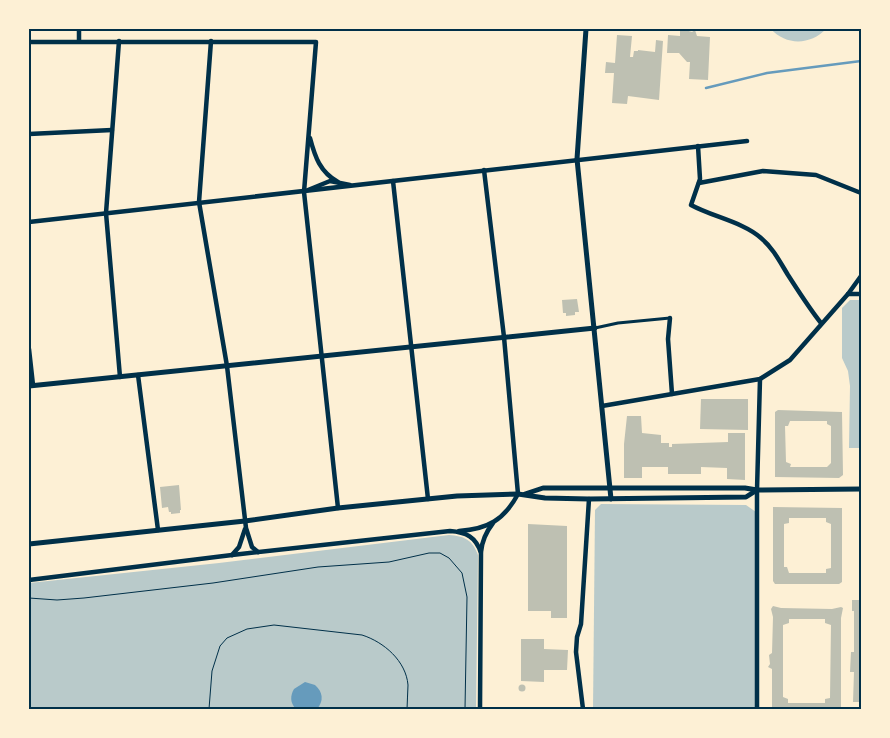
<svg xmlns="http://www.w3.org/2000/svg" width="890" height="738" viewBox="0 0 890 738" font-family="'Source Sans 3',sans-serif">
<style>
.green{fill:#b9caca}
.water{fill:#669bbc}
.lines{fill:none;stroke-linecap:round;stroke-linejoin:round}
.stream{stroke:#669bbc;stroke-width:2.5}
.building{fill:#bec0b2;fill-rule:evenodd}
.path{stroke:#003049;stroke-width:1}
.pedestrian{stroke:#003049;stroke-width:3}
.minor{stroke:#003049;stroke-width:4.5}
.tertiary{stroke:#003049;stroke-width:5}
.neatline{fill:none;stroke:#003049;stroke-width:2}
</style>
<rect width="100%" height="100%" fill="#fdf0d5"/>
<!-- green -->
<g class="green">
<path d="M771,29h55c-15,16 -40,17 -55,0z"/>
<polygon points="850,300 861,300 861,448 849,448 850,386 848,371 842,358 842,308"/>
<polygon points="601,504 746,505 756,512 755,709 593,709 595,510"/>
<path d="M449,535c15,1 24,5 29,20l-2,154h-447v-126l190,-20z"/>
</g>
<!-- water -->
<path class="water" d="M305,682l10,3c8,7 9,16 2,24h-21c-6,-6 -6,-13 -2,-20z"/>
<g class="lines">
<!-- stream -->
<polyline class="stream" points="706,88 767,73 861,61"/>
</g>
<!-- building -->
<g class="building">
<polygon points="682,29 692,32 695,30 697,36 710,37 708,80 689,79 690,62 687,62 679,53 667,53 668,35 680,36 680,31"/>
<polygon points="617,35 632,36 630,57 633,57 634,51 638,51 638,50 655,52 656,40 663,41 659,100 628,96 627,104 612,103 614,73 605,73 606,62 615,63"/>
<polygon points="577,299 579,312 575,312 575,315 566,316 566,313 563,313 562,300"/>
<polygon points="701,399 748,399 748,430 700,429"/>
<path d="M778,410l64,2 1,63 -4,3 -64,-1v-65zM790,421h37v3l4,2v37l-4,4h-37l1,-3 -5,-2 -1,-36h3z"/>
<polygon points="627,416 641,416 642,433 661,435 661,443 669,443 669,447 672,447 672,444 728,442 728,433 745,433 745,480 727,479 727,468 701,467 701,474 668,474 668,467 642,467 642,478 624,478 624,444"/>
<polygon points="179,485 181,510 180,510 180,513 171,514 171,512 169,512 168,507 162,508 160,487"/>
<path d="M773,507l69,1v74l-3,2h-64l-2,-3zM789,518h37v4l5,2v44l-5,1v4h-37l-2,-6h-3v-43l5,-1z"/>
<polygon points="528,524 567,526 567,618 551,618 551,611 528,611"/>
<polygon points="852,600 861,600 861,702 853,702 854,672 850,672 851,652 854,652 854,611 852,611"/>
<path d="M773,606l8,2 51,1 9,-2 2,1 -2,10v91h-69v-40l-4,-2 2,-3 -1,-9 3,-2 1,-36 -2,-8zM789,619h36v4l6,2 -1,73 -5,1v4h-37v-4l-5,-2v-72l6,-2z"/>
<polygon points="521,639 544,639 544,649 568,650 567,670 544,670 544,682 521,681"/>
<circle cx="522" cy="688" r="3.5"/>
</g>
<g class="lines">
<!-- path -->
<g class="path">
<polyline points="29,598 57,600 84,598 213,583 318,567 389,562 429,553 440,553 449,558 462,573 467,597 465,709"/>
<path d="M209,709l3,-38 8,-25 7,-8 20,-9 27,-4 88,10c22,7 44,26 46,50 0,8 -1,16 -1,24"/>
</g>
<!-- pedestrian -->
<polyline class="pedestrian" points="595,328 618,323 670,318"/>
<!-- minor -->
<g class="minor">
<polyline points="79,41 79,29"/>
<polyline points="119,41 106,213 120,377"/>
<polyline points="211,41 199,202 227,366 246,528 252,547 258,552"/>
<polyline points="29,42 316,42 304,192 338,508"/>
<polyline points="29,134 112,130"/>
<path d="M310,138c5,19 10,34 28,44"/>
<path d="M698,146l2,33 -9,26c22,12 52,17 70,33 12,10 19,24 27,37 11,17 21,33 33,48"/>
<polyline points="393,181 428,499"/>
<polyline points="699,183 763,171 816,175 861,193"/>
<polyline points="308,190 330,181 350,185"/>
<polyline points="29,222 747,141"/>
<polyline points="848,294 861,294"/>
<polyline points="670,318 668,339 672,394"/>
<polyline points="29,349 33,385"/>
<polyline points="138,375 158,530"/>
<polyline points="602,406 760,379 790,360 848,294 861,276"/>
<path d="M459,531c29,-2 45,-11 59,-37l-14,-157 -20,-167"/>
<path d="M481,552c1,-12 5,-20 12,-29"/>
<polyline points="232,555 239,547 245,529"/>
<path d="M29,580l203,-25 218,-24c16,1 26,6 31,22l-1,156"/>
<polyline points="583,709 576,652 577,637 581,624 589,499"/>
<polyline points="757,709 757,490 760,379"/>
</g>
<!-- tertiary -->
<g class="tertiary">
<polyline points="586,29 577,159 611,499"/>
<polyline points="29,386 595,328"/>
<polyline points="525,494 543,488 745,488 757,490 861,489"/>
<polyline points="29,544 245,521 338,508 457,496 518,494 545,498 589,499 746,497 757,490"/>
</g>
</g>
<!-- border -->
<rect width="890" height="738" fill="none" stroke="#fdf0d5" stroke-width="60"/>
<rect x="30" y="30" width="830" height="678" class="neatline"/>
</svg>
